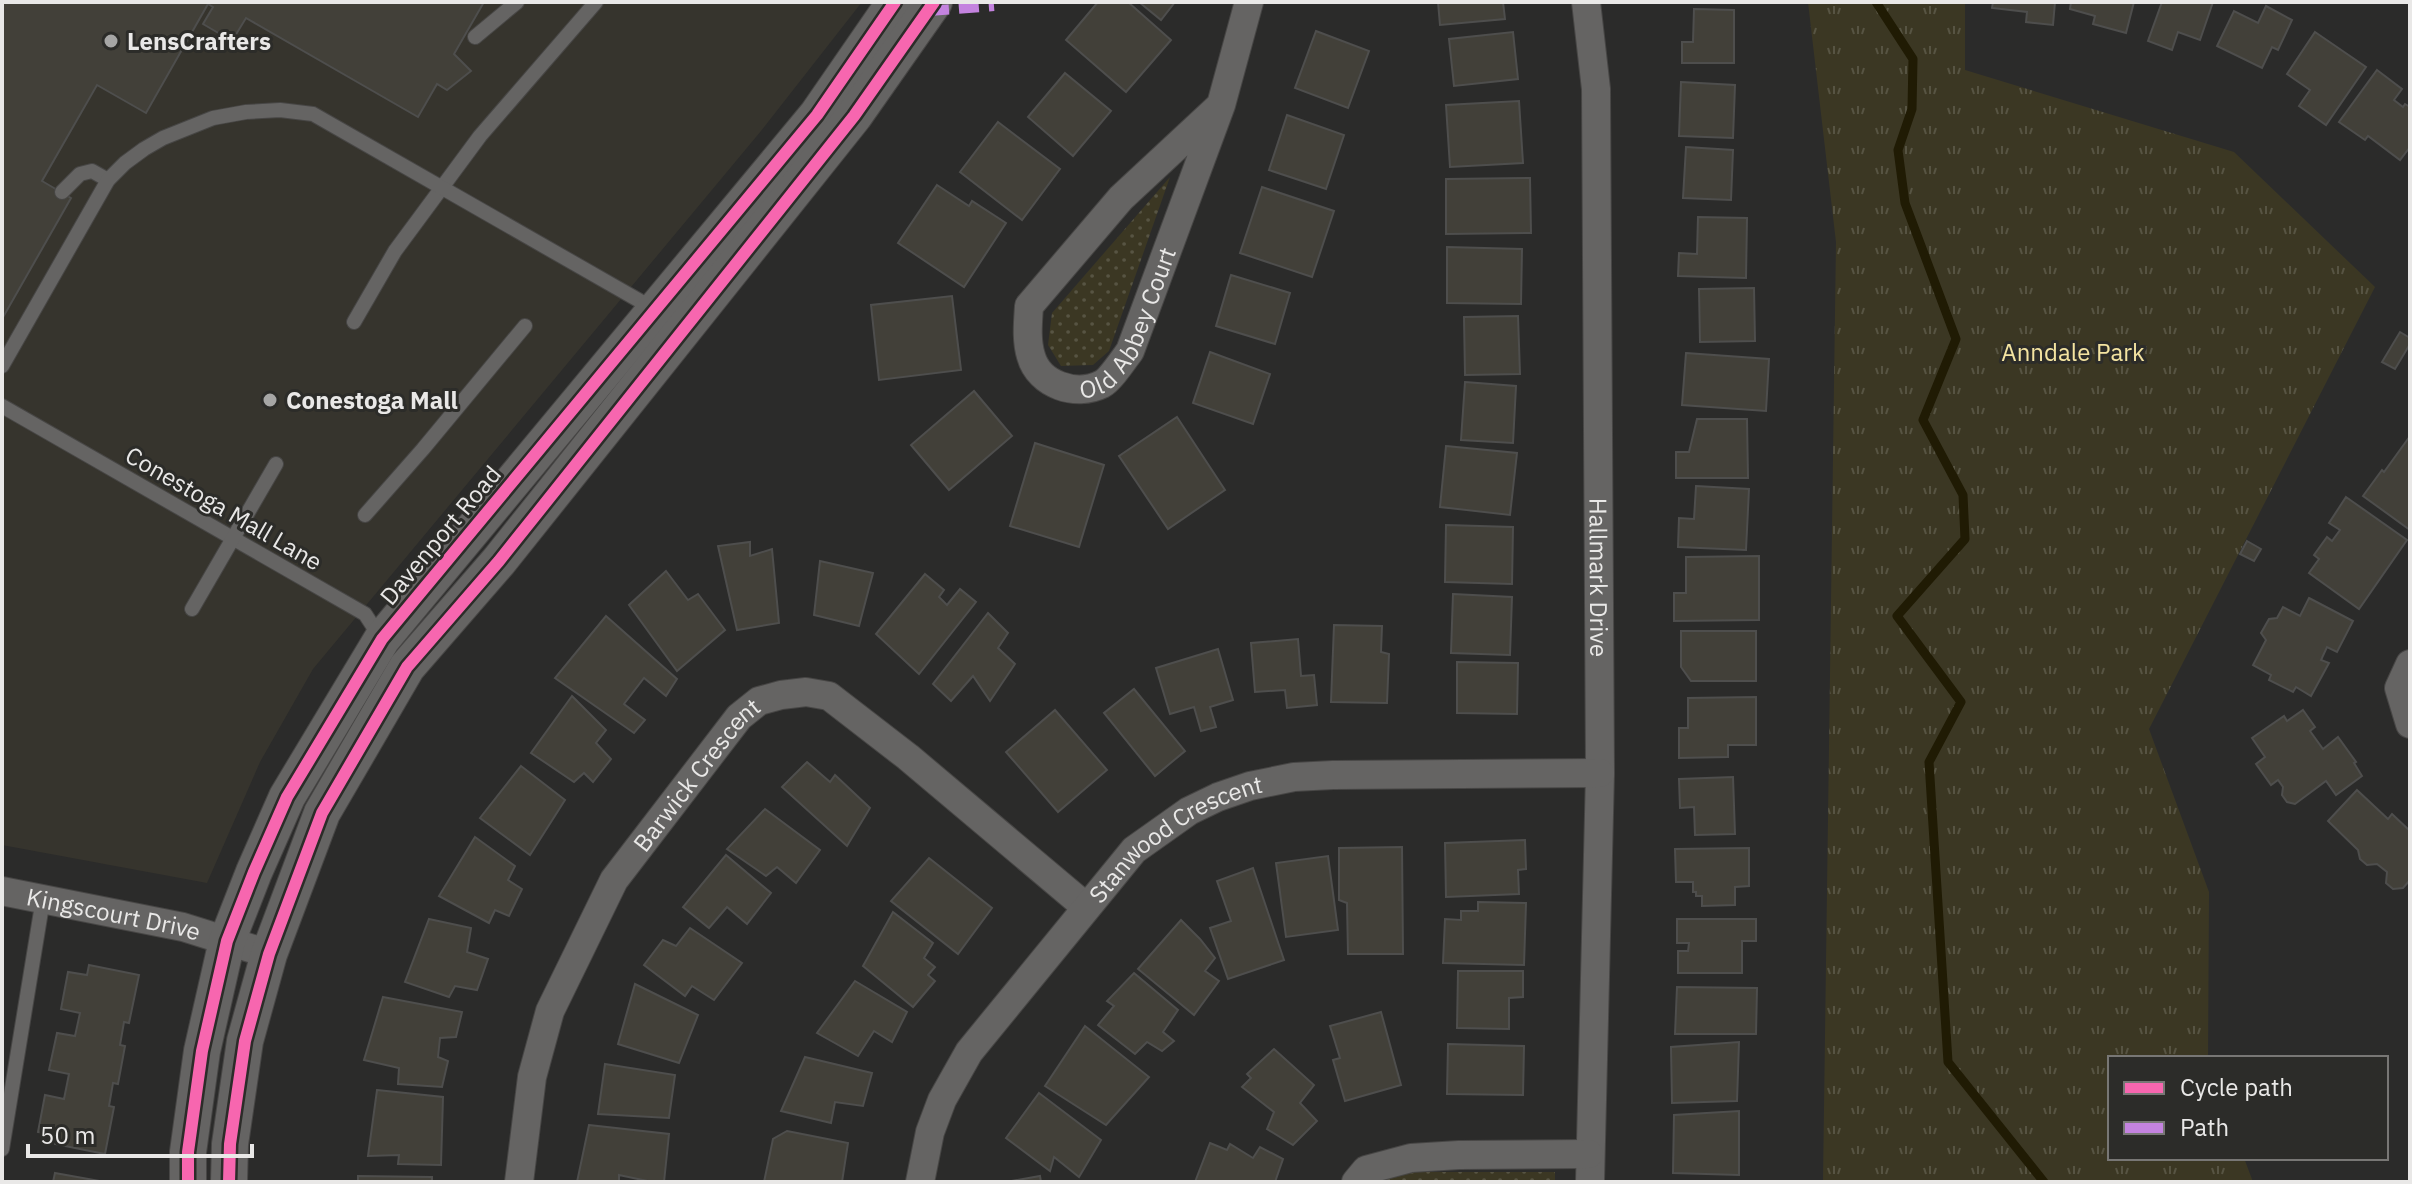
<svg xmlns="http://www.w3.org/2000/svg" width="2412" height="1184" viewBox="0 0 2412 1184" font-family="'IBM Plex Sans',sans-serif">
<style>
.built{fill:#36342d}
.grass{fill:url(#grass-dots)}
.park{fill:url(#park-tufts)}
.lines{fill:none;stroke-linecap:round;stroke-linejoin:round}
.stream{stroke:#201b04;stroke-width:9}
.building{fill:#424039;stroke:#4e4e4d;stroke-width:2}
.service-casing{stroke:#474645;stroke-width:16}
.minor-casing{stroke:#474645;stroke-width:30}
.tertiary-casing{stroke:#474645;stroke-width:38}
.service{stroke:#656463;stroke-width:14}
.minor{stroke:#656463;stroke-width:28}
.tertiary{stroke:#656463;stroke-width:36}
.quiet{stroke:#c483df;stroke-width:10;stroke-dasharray:20 10;stroke-linecap:butt}
.cycleway-casing{stroke:#2c2c29;stroke-width:17}
.cycleway{stroke:#f766af;stroke-width:12}
.poi-dot{fill:#a6a6a5;stroke:#2c2c29;stroke-width:3}
.labels{text-anchor:middle;dominant-baseline:central;stroke-width:6;stroke-linejoin:round;paint-order:stroke}
.poi-label{font-size:24px;font-weight:bold;fill:#e9e8e7;stroke:#2c2c29;text-anchor:start}
.street-label{font-size:24px;fill:#e9e8e7;stroke:#2c2c29}
.park-label{font-size:24px;fill:#f4e4a1;stroke:#2c2c29}
</style>
<defs>
<pattern id="grass-dots" width="8" height="8" patternUnits="userSpaceOnUse" patternTransform="scale(2)"><rect width="8" height="8" fill="#3b3723"/><path d="M2 2h.1M6 6h.1" fill="none" stroke="#575443" stroke-width="1.8" stroke-linecap="round"/></pattern>
<pattern id="park-tufts" width="24" height="20" patternUnits="userSpaceOnUse" patternTransform="scale(2)"><rect width="24" height="20" fill="#3b3723"/><path d="M3 7l-1-3M5 7V3M7 7l1-3M15 17l-1-3M17 17v-4M19 17l1-3" fill="none" stroke="#575443"/></pattern>
</defs>
<rect width="100%" height="100%" fill="#2b2b2a"/>
<!-- built -->
<polygon class="built" points="2,2 862,2 761,131 313,669 260,762 207,883 2,845"/>
<!-- grass -->
<g class="grass">
<polygon points="1170,177 1109,351 1093,365 1061,366 1048,345 1052,313"/>
<polygon points="1403,1172 1555,1172 1555,1182 1377,1182"/>
</g>
<!-- park -->
<polygon class="park" points="1808,2 1965,2 1965,70 2234,152 2375,287 2149,729 2209,892 2208,1058 2110,1058 2110,1158 2244,1158 2253,1182 1823,1182 1836,242"/>
<g class="lines">
<!-- stream -->
<polyline class="stream" points="1876,2 1913,59 1912,109 1898,150 1905,203 1956,339 1923,420 1963,495 1965,539 1897,616 1961,702 1929,762 1948,1062 2044,1182"/>
</g>
<!-- building -->
<g class="building">
<polygon points="2,2 484,2 454,54 471,71 447,90 437,84 418,117 246,18 232,41 203,24 213,7 208,4 146,113 97,85 42,181 71,198 2,319"/>
<polygon points="1098,2 1128,2 1171,40 1126,92 1066,40"/>
<polygon points="1139,2 1175,2 1161,20"/>
<polygon points="1438,2 1503,2 1505,19 1440,25"/>
<polygon points="1993,2 2055,2 2053,25 2026,22 2027,12 1992,8"/>
<polygon points="2071,2 2134,2 2126,33 2093,24 2095,16 2070,9"/>
<polygon points="2162,2 2213,2 2200,40 2178,32 2172,50 2148,41"/>
<polygon points="2266,6 2292,20 2278,50 2272,47 2262,68 2217,46 2234,11 2258,23"/>
<polygon points="1694,9 1734,10 1734,63 1682,63 1682,42 1693,42"/>
<polygon points="1316,31 1369,51 1348,108 1295,88"/>
<polygon points="1513,32 1518,79 1454,86 1449,39"/>
<polygon points="2315,32 2366,67 2326,125 2299,106 2310,90 2287,74"/>
<polygon points="2377,70 2402,89 2394,100 2403,107 2405,104 2410,107 2410,147 2400,160 2368,136 2365,140 2339,122"/>
<polygon points="1065,73 1111,111 1073,156 1028,117"/>
<polygon points="1681,82 1735,85 1733,138 1679,136"/>
<polygon points="1519,101 1523,163 1450,167 1446,105"/>
<polygon points="1287,115 1344,135 1326,189 1269,170"/>
<polygon points="998,122 1060,169 1022,220 960,172"/>
<polygon points="1686,147 1733,150 1731,200 1683,198"/>
<polygon points="1530,178 1531,233 1446,234 1446,179"/>
<polygon points="937,185 969,206 972,201 1006,223 964,287 898,243"/>
<polygon points="1262,187 1334,211 1312,277 1240,253"/>
<polygon points="1698,217 1747,218 1746,278 1678,276 1679,253 1697,254"/>
<polygon points="1447,247 1522,249 1521,304 1447,303"/>
<polygon points="1231,275 1290,293 1275,344 1216,326"/>
<polygon points="1754,288 1755,341 1700,342 1699,289"/>
<polygon points="952,296 961,370 879,380 871,305"/>
<polygon points="1518,316 1520,374 1465,375 1464,317"/>
<polygon points="2400,332 2410,338 2410,344 2395,369 2382,362"/>
<polygon points="1210,352 1270,374 1253,424 1193,403"/>
<polygon points="1686,353 1769,359 1766,411 1682,405"/>
<polygon points="1465,382 1516,386 1513,443 1461,440"/>
<polygon points="974,391 1012,436 949,490 911,445"/>
<polygon points="1177,417 1225,490 1168,529 1119,456"/>
<polygon points="1697,419 1747,419 1748,478 1676,478 1676,452 1689,452"/>
<polygon points="2410,436 2410,530 2363,496 2382,470 2384,472"/>
<polygon points="1035,443 1104,465 1079,547 1010,526"/>
<polygon points="1446,446 1517,453 1510,515 1440,507"/>
<polygon points="1696,486 1749,489 1746,550 1678,547 1679,518 1694,519"/>
<polygon points="2346,497 2407,540 2359,609 2309,573 2319,559 2314,555 2327,537 2332,541 2340,530 2329,523"/>
<polygon points="1446,525 1513,527 1512,584 1445,582"/>
<polygon points="2247,541 2261,549 2254,561 2240,554"/>
<polygon points="750,542 750,556 772,549 779,623 737,630 718,546"/>
<polygon points="1759,556 1759,620 1674,621 1674,593 1686,593 1686,557"/>
<polygon points="820,561 873,573 859,626 814,615"/>
<polygon points="666,571 688,600 698,594 725,630 677,671 629,605"/>
<polygon points="925,574 944,590 939,597 947,605 960,589 976,602 919,674 876,634"/>
<polygon points="1453,594 1512,597 1510,655 1451,653"/>
<polygon points="2309,598 2353,621 2337,652 2327,647 2321,660 2329,663 2311,696 2296,687 2293,692 2269,680 2271,675 2253,665 2266,640 2261,633 2269,619 2277,618 2283,607 2300,616"/>
<polygon points="988,613 1008,633 998,648 1015,664 990,701 973,676 951,701 933,684"/>
<polygon points="606,616 677,679 666,696 644,678 624,704 645,720 634,733 555,678"/>
<polygon points="1334,625 1382,626 1381,652 1389,654 1387,703 1331,702"/>
<polygon points="1681,631 1756,631 1756,681 1691,681 1681,667"/>
<polygon points="1298,639 1301,676 1314,675 1317,705 1287,708 1285,690 1255,692 1251,643"/>
<polygon points="1218,649 1233,700 1210,707 1216,727 1201,731 1194,707 1170,714 1156,668"/>
<polygon points="1457,662 1518,663 1517,714 1457,713"/>
<polygon points="1134,689 1185,751 1155,776 1104,713"/>
<polygon points="572,696 606,730 596,743 611,759 593,782 584,773 574,782 531,753"/>
<polygon points="1756,697 1756,745 1728,745 1728,757 1679,758 1679,728 1688,728 1688,698"/>
<polygon points="1055,710 1107,770 1058,812 1006,752"/>
<polygon points="2303,710 2315,727 2310,731 2323,749 2338,737 2356,762 2354,763 2362,776 2336,795 2326,781 2295,804 2287,802 2282,795 2283,787 2278,780 2271,785 2256,764 2265,757 2252,738 2284,716 2287,721"/>
<polygon points="807,762 830,782 835,775 870,808 847,846 782,787"/>
<polygon points="521,766 565,800 530,855 480,818"/>
<polygon points="1733,777 1735,834 1695,835 1694,807 1680,808 1679,779"/>
<polygon points="2357,790 2388,819 2392,814 2410,831 2410,880 2403,888 2393,889 2386,883 2387,872 2377,864 2367,865 2360,859 2358,850 2328,821"/>
<polygon points="765,809 820,850 796,883 777,867 766,876 727,849"/>
<polygon points="475,837 515,866 508,880 522,889 509,916 495,910 489,923 439,896"/>
<polygon points="1525,840 1526,869 1518,870 1519,894 1446,897 1445,843"/>
<polygon points="1402,847 1403,954 1348,954 1347,903 1339,900 1339,848"/>
<polygon points="1749,848 1749,886 1735,887 1735,905 1702,906 1702,896 1696,896 1696,892 1693,892 1693,882 1676,882 1675,849"/>
<polygon points="726,855 771,893 747,924 727,907 709,928 683,907"/>
<polygon points="1328,856 1338,930 1286,937 1276,863"/>
<polygon points="929,858 992,908 958,954 891,901"/>
<polygon points="1253,868 1284,960 1228,979 1210,928 1231,921 1217,881"/>
<polygon points="1478,902 1526,903 1524,965 1443,963 1445,919 1461,920 1461,911 1478,911"/>
<polygon points="893,912 933,943 924,958 935,967 928,975 935,981 913,1007 863,966"/>
<polygon points="429,919 471,928 467,952 488,959 477,990 455,986 449,997 405,982"/>
<polygon points="1677,919 1756,919 1756,941 1742,941 1742,973 1678,973 1678,951 1688,951 1689,943 1677,943"/>
<polygon points="1181,920 1200,939 1215,958 1205,971 1219,981 1194,1015 1138,969"/>
<polygon points="690,928 742,963 714,1000 692,986 685,996 644,965 663,940 676,946"/>
<polygon points="89,965 139,975 129,1023 124,1022 120,1045 125,1046 118,1084 113,1083 109,1106 114,1107 105,1154 55,1144 57,1136 38,1132 45,1095 64,1099 69,1074 49,1070 57,1033 75,1036 80,1013 61,1009 68,972 87,975"/>
<polygon points="1458,971 1523,971 1523,997 1509,998 1509,1029 1457,1028"/>
<polygon points="1134,973 1178,1010 1163,1032 1174,1041 1162,1051 1147,1042 1135,1054 1098,1025 1114,1006 1107,1001"/>
<polygon points="855,981 907,1012 892,1042 874,1031 858,1056 817,1033"/>
<polygon points="635,984 698,1015 679,1063 618,1044"/>
<polygon points="1677,987 1757,988 1756,1034 1675,1034"/>
<polygon points="383,997 462,1012 456,1037 440,1038 438,1057 448,1061 442,1087 398,1084 399,1068 364,1060"/>
<polygon points="1381,1012 1401,1085 1345,1101 1333,1060 1340,1058 1330,1026"/>
<polygon points="1085,1026 1149,1077 1106,1125 1045,1086"/>
<polygon points="1739,1042 1737,1101 1672,1103 1671,1047"/>
<polygon points="1448,1044 1524,1046 1523,1095 1447,1094"/>
<polygon points="1274,1049 1314,1085 1300,1103 1317,1121 1293,1145 1267,1129 1274,1112 1242,1087 1251,1078 1247,1074"/>
<polygon points="805,1057 872,1073 863,1106 835,1102 831,1123 781,1111"/>
<polygon points="605,1064 675,1075 669,1118 598,1114"/>
<polygon points="377,1090 443,1097 441,1165 398,1164 399,1155 368,1156"/>
<polygon points="1039,1093 1101,1140 1079,1177 1054,1157 1050,1171 1006,1138"/>
<polygon points="1739,1111 1739,1175 1673,1173 1674,1115"/>
<polygon points="589,1125 669,1134 664,1182 652,1182 619,1175 619,1182 577,1182"/>
<polygon points="787,1131 848,1143 842,1182 764,1182 773,1139"/>
<polygon points="1210,1143 1227,1150 1230,1144 1253,1158 1260,1147 1283,1159 1275,1182 1195,1182"/>
<polygon points="55,1173 105,1182 53,1182"/>
<polygon points="358,1176 432,1177 432,1182 358,1182"/>
<polygon points="1040,1176 1041,1182 1006,1182"/>
</g>
<g class="lines">
<!-- service casing -->
<g class="service-casing">
<g id="service">
<polyline points="475,37 517,2"/>
<polyline points="62,192 80,174 92,171 108,180"/>
<polyline points="354,322 395,251 480,136 596,2"/>
<polyline points="2,366 108,180 125,163 144,149 163,138 213,118 246,112 280,110 313,114 654,309"/>
<polyline points="2,406 365,614 380,637"/>
<polyline points="365,515 423,449 525,326"/>
<polyline points="192,609 276,464"/>
<polyline points="2,1149 43,899"/>
</g>
</g>
<!-- minor casing -->
<g class="minor-casing">
<g id="minor">
<path id="s1" d="M1586,2l10,87 4,684 -10,409"/>
<path id="s2" d="M1221,105l-100,93 -92,108c-1,16 -3,34 2,50 8,29 45,41 71,28 8,-4 22,-25 28,-33l91,-246 28,-103"/>
<polyline points="2410,664 2399,688 2410,724"/>
<path id="s3" d="M2,891l181,36 86,27"/>
<path id="s4" d="M519,1182l13,-105 18,-66 64,-131 125,-163 20,-16 22,-6 25,-3 23,4 79,61 178,150"/>
<path id="s5" d="M920,1182l10,-50 12,-32 27,-48 165,-202 55,-39 29,-14 32,-11 44,-9 39,-2 267,-2"/>
<polyline points="1356,1182 1366,1170 1411,1158 1459,1155 1589,1154"/>
</g>
</g>
<!-- tertiary casing -->
<g class="tertiary-casing">
<g id="tertiary">
<polyline points="188,1182 188,1152 202,1051 227,941 254,872 287,797 382,639 817,115 895,2"/>
<polyline points="229,1182 230,1144 245,1041 269,954 322,813 407,667 499,561 854,116 934,2"/>
</g>
</g>
<!-- service -->
<use href="#service" class="service"/>
<!-- minor -->
<use href="#minor" class="minor"/>
<!-- tertiary -->
<use href="#tertiary" class="tertiary"/>
<!-- quiet -->
<polyline class="quiet" points="929,11 994,6"/>
<!-- cycleway casing -->
<g class="cycleway-casing">
<g id="cycleway">
<polyline points="188,1182 188,1152 202,1051 227,941 254,872 287,797 382,639 817,115 895,2"/>
<polyline points="229,1182 230,1144 245,1041 269,954 322,813 407,667 499,561 854,116 934,2"/>
</g>
</g>
<!-- cycleway -->
<use href="#cycleway" class="cycleway"/>
</g>
<!-- markers -->
<g class="poi-dot">
<circle cx="111" cy="41" r="8"/>
<circle cx="270" cy="400" r="8"/>
</g>
<g class="labels">
<!-- poi labels -->
<g class="poi-label">
<text x="127" y="41">LensCrafters</text>
<text x="286" y="400">Conestoga Mall</text>
</g>
<!-- street labels -->
<g class="street-label">
<text stroke="none"><textPath href="#s2" startOffset="480">Old Abbey Court</textPath></text>
<text transform="translate(224 508) rotate(30)">Conestoga Mall Lane</text>
<text transform="translate(440 535) rotate(-50)">Davenport Road</text>
<text stroke="none"><textPath href="#s1" startOffset="576">Hallmark Drive</textPath></text>
<text stroke="none"><textPath href="#s4" startOffset="454">Barwick Crescent</textPath></text>
<text stroke="none"><textPath href="#s5" startOffset="442">Stanwood Crescent</textPath></text>
<text stroke="none"><textPath href="#s3" startOffset="114">Kingscourt Drive</textPath></text>
</g>
<!-- park labels -->
<g class="park-label">
<text x="2073" y="352">Anndale Park</text>
</g>
</g>
<!-- border -->
<rect width="2412" height="1184" fill="none" stroke="#e9e8e7" stroke-width="8"/>
<!-- legend -->
<rect x="2108" y="1056" width="280" height="104" fill="#2c2c29" stroke="#787775" stroke-width="2"/>
<rect x="2124" y="1082" width="40" height="12" fill="#f766af" stroke="#787775" stroke-width="2"/>
<text x="2180" y="1096" font-size="24" fill="#e9e8e7">Cycle path</text>
<rect x="2124" y="1122" width="40" height="12" fill="#c483df" stroke="#787775" stroke-width="2"/>
<text x="2180" y="1136" font-size="24" fill="#e9e8e7">Path</text>
<!-- scale -->
<path d="M28 1144v12h224v-12" fill="none" stroke="#e9e8e7" stroke-width="4"/>
<text x="40" y="1144" font-size="24" fill="#e9e8e7" stroke="#2c2c29" stroke-width="6" paint-order="stroke">50 m</text>
</svg>
